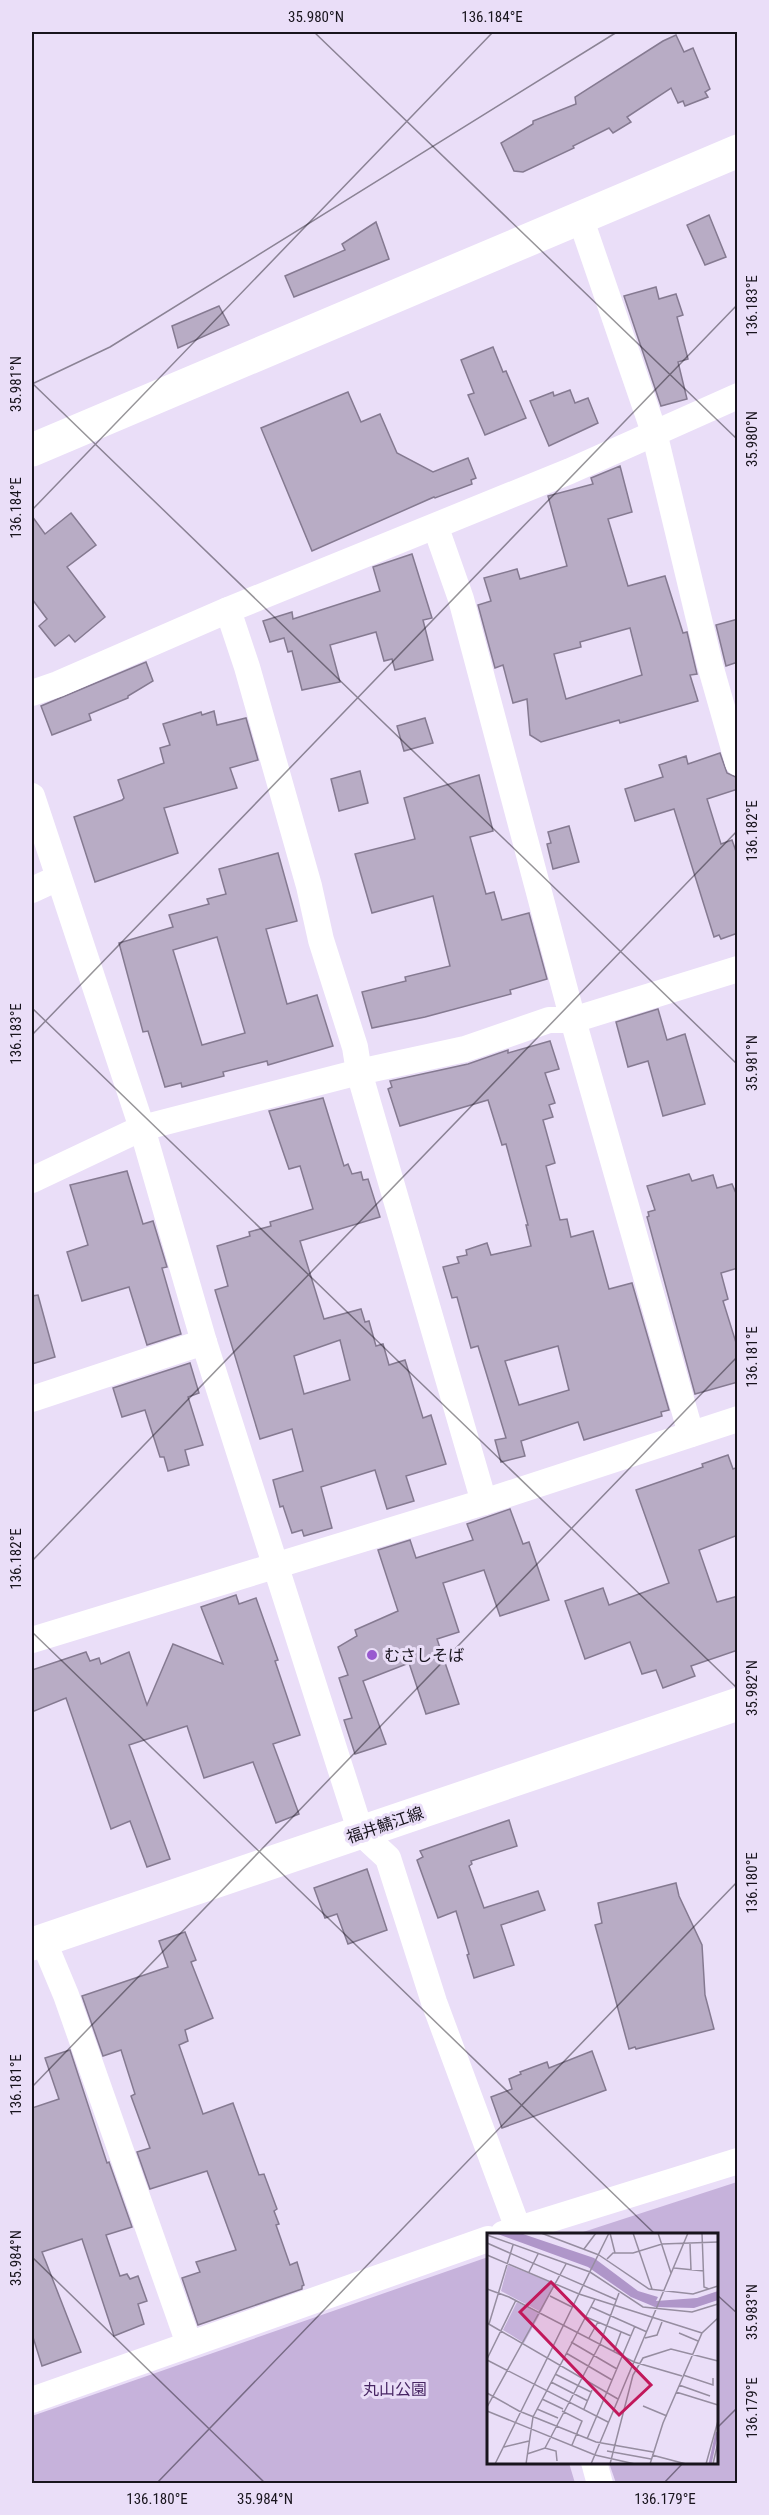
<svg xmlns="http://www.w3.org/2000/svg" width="769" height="2515" viewBox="0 0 769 2515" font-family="'Roboto Condensed','Noto Sans JP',sans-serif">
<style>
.green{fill:#c6b2db}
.building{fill:#b8acc5;stroke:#857a91;stroke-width:1.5;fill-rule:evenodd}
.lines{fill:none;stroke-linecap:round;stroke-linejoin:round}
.street{stroke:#fff;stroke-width:26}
.secondary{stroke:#fff;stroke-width:33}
.tram{stroke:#8b8395;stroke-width:1.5}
.ticks{fill:none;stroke:#18141d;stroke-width:1.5;stroke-opacity:0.45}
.poi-dot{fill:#9959d0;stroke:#eadef8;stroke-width:2}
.labels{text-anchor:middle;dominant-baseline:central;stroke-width:6;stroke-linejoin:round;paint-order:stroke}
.poi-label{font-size:16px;fill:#18141d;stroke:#eadef8;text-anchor:start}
.street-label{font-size:16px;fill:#18141d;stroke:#eadef8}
.park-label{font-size:16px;fill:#472563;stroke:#eadef8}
.inset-river{fill:none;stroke:#af96c9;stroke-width:3}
.inset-road{fill:none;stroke:#968da0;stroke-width:1.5}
.view{fill:#c2185b;fill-opacity:0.15;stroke:#c2185b;stroke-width:3}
.inset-edge{fill:none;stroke:#18141d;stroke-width:3}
.neatline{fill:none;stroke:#18141d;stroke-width:2}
.ticks-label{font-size:15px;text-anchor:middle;fill:#18141d}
</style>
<rect width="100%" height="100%" fill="#eadef8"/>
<!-- green -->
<g class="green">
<polygon points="737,2182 737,2483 616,2483 609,2463 716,2462 716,2234 577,2234"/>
<polygon points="488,2257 488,2462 569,2463 575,2483 32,2483 32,2416"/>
</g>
<!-- building -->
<g class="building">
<polygon points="676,35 684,52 693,48 710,89 705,92 708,97 685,106 683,101 678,103 671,88 627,117 631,122 613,133 609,128 573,146 574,148 523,172 514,171 501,143 533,124 533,121 576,104 575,97 663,41"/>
<polygon points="709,215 726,257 705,265 687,225"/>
<polygon points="376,222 389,259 294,297 285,276 345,250 342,244"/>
<polygon points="656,287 659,299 676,294 683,315 677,317 688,359 678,362 687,399 661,406 624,296"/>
<polygon points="219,306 229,325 178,348 172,326"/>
<polygon points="493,347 503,372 506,371 526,418 485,435 468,395 474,393 461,360"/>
<polygon points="570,390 575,403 588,398 598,423 549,446 530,401 553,392 554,396"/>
<polygon points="348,392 361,422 380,414 397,453 433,472 468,458 476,478 471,480 472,484 435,498 434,497 312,551 261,428"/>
<path d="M620,466l12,46 -24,7 20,67 37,-10 18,57 4,-1 10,42 -7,1 8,26 -78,22 -1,-3 -78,22 -11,-7 -3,-36 -14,4 -10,-38 -8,3 -17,-63 13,-4 -7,-23 33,-9 3,10 47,-13 -19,-70 45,-12 -2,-6zM630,628l12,47 -76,24 -12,-45 27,-7 -1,-5z"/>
<polygon points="71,513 96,545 67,567 105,617 75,642 69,635 55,646 39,626 47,619 32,599 32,516 45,534"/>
<polygon points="412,554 432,618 423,620 433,660 395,670 392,659 384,661 376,632 330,645 340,682 302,690 292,651 288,652 284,638 270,642 263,621 292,612 293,619 380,591 373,567"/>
<polygon points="738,619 738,662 726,666 716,625"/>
<polygon points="146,662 153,681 128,696 128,698 89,714 91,720 52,735 41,706"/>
<polygon points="214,711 217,725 246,718 258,760 230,768 237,788 164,808 178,853 95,882 74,817 122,800 124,798 118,780 164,763 160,748 170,745 163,724 201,712 202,715"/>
<polygon points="425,718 433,743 404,751 397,726"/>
<polygon points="720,753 727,773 738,778 738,789 707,799 721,844 732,840 738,857 738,933 721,939 719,935 714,937 674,809 635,821 625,789 663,777 659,765 686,756 688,764"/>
<polygon points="360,771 368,803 339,811 331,779"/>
<polygon points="479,775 493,831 470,837 486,894 494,892 502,920 529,913 547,979 510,990 511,994 425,1017 372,1028 362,992 406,981 405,977 450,966 433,896 372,913 355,854 415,839 404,798"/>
<polygon points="569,826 579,862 553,869 547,844 551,843 548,832"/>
<path d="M278,853l19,68 -31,8 21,75 30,-9 16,51 -65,19 -1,-4 -44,11 1,4 -42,11 -1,-4 -16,4 -17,-56 -5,1 -24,-89 54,-16 -4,-12 40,-11 -2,-5 19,-5 -7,-25zM217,937l28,96 -43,12 -29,-95z"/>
<polygon points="658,1009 667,1040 685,1034 705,1104 663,1116 648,1061 628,1067 616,1022"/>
<path d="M550,1041l9,28 -14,4 10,30 -6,2 4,12 -10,3 12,43 -9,3 14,54 7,-1 4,18 22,-6 16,58 23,-6 37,127 -8,2 1,4 -78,24 -6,-18 -57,19 4,15 -24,6 -6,-22 11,-2 -28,-92 -7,2 -14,-51 -5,1 -9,-31 16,-4 -2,-6 10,-2 -1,-5 21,-7 4,12 40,-9 -5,-21h2l-22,-81 -4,1 -14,-45 -88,26 -12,-37 4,-2 -2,-6 78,-17 40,-14v3zM558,1346l11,44 -50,15 -14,-44z"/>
<path d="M323,1098l21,68 4,-2 4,10 9,-2 2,8 5,-1 12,38 -80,24 24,78 37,-10 4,13 4,-1 7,25 7,-2 6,21 16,-5 18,58 8,-3 15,49 -40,12 8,25 -27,8 -12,-39 -54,17 11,41 -28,8 -2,-6 -10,3 -9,-27 -3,1 -7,-27 30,-9 -11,-42 -32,10 -45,-149 13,-4 -11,-40 33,-10 -1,-4 22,-6 -1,-4 43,-13 -13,-43 -11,3 -20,-58zM340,1340l10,40 -46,14 -10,-38z"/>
<polygon points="127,1171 143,1224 153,1221 167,1267 162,1268 181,1334 147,1345 129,1287 82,1301 67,1252 88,1245 70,1185"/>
<polygon points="689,1174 692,1181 713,1175 717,1188 732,1184 738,1198 738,1268 721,1273 728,1299 723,1301 738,1349 738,1382 695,1394 647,1217 649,1216 648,1212 655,1210 647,1186"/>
<polygon points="38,1295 55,1357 32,1364 32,1296"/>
<polygon points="190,1363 199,1393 188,1397 203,1445 185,1450 189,1465 168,1471 164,1457 160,1457 145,1410 122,1417 113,1388"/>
<polygon points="728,1455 733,1469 738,1467 738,1535 699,1550 717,1602 738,1596 738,1650 691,1666 695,1676 663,1688 656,1670 642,1674 630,1642 585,1659 565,1601 603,1588 609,1605 669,1583 636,1490 703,1467 702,1464"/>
<polygon points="510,1509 523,1544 529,1542 549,1600 500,1616 484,1570 443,1583 459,1632 437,1639 459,1704 426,1714 409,1663 363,1681 386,1744 355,1754 344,1720 352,1718 339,1678 348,1675 338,1647 357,1636 355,1630 398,1611 378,1550 410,1540 416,1558 473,1540 467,1524"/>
<polygon points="236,1595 239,1604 256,1598 278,1660 275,1661 300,1735 273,1744 299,1814 276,1823 253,1762 204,1778 187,1726 129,1745 170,1859 147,1867 130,1821 111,1829 66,1698 32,1712 32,1670 86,1652 90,1661 99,1658 101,1664 129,1652 147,1705 173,1644 223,1664 201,1607"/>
<polygon points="509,1820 517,1846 471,1861 472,1864 469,1866 484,1908 538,1891 545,1910 501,1925 514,1965 474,1978 467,1955 469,1954 456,1911 438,1918 417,1860 423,1857 420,1851"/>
<polygon points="367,1869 387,1930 348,1944 337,1914 325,1918 314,1888"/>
<polygon points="676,1883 679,1896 702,1945 705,1995 714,2029 636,2049 635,2047 629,2049 595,1925 602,1923 598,1903"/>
<polygon points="185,1932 196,1960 191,1962 213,2018 185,2030 188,2041 179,2045 203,2114 233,2103 259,2175 264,2174 277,2209 274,2211 279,2224 276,2225 290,2265 297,2262 304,2285 302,2286 302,2289 198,2325 182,2278 200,2272 196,2262 236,2250 207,2171 150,2189 137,2152 150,2148 131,2096 135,2094 121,2050 103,2056 82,1996 168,1967 159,1941"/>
<polygon points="70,2050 107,2163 109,2162 132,2227 106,2235 120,2276 127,2274 130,2279 138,2276 147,2301 138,2304 144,2324 114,2336 82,2239 42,2252 81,2352 42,2366 32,2334 32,2108 59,2099 45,2058"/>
<polygon points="592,2051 606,2090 502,2128 491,2097 512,2089 509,2079 521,2074 520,2072 547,2062 549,2068"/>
</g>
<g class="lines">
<!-- street -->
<g class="street">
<polyline points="580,217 654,432 710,665 738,763"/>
<polyline points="436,528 461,599 573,1020 691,1434"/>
<polyline points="228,610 247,667 309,886 321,940 355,1047 359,1072 484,1502"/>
<polyline points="32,693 58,684 228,610 570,471 738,396"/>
<polyline points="32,796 142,1128 204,1342 361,1833 388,1858 434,2002 520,2234"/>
<polyline points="32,890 58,878"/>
<polyline points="32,1180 142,1128 359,1072 465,1049 549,1020 573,1020 738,969"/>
<polyline points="32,1399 204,1342"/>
<polyline points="32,1640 484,1502 738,1419"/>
<polyline points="43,1940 66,1995 189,2344"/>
<polyline points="503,2234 738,2161"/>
<polyline points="32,2400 488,2239"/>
<polyline points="594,2462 600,2484"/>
</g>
<!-- secondary -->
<g class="secondary">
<polyline points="32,450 738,151"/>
<polyline points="32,1944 738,1704"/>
</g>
<!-- tram -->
<polyline class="tram" points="32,384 110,347 617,32"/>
</g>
<!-- ticks -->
<path class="ticks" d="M314,32l424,408M32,383l706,682M32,510l461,-478M32,1008l706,681M32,1035l706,-731M32,1561l706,-731M32,1632l623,602M32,2087l706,-731M32,2257l234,227M716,2294l22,20M716,2429l22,-22M156,2484l582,-603M663,2484l21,-22"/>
<!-- markers -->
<circle class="poi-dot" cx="372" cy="1655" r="6"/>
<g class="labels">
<!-- poi labels -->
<g class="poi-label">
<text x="384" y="1655">むさしそば</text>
</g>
<!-- street labels -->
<g class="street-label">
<text transform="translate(385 1825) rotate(-19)">福井鯖江線</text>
</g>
<!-- park labels -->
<g class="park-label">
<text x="395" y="2389">丸山公園</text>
</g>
</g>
<!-- overview -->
<g transform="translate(487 2233)">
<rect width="231" height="231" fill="#eadef8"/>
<path d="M21,32l47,19 -14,28 -40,-21zM30,69l23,12 -16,29 -21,-13z" fill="#c6b2db"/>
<path d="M8,0h25l74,25 44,33 20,6 -2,4 41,-3 21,-7v9l-24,8 -39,-1 -24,-10 -43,-30z" fill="#af96c9"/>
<path class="inset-river" d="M223,231l7,-32"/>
<path class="inset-road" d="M54,0l58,22M123,0l5,20M146,0l19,56M171,0l13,40M215,0l2,54 5,2M0,2l103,37 53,35 49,5 26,-8M0,10l130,57M203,11l1,26M97,16l12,-16M0,22l92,39 123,39M112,22l50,34 44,5 25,-8M120,26l6,-6h20l29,-9 56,-2M187,35l30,3M42,39l9,-18M0,56l22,8 125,65 48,14M63,63l22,11M104,74l56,25M99,84l45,19M0,90l131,76M2,91l24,-79M192,100l19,8M102,105l9,-16M158,105l12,-3 5,-13M84,109l46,27M127,118l7,-19M79,120l46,27M0,126l29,-59M0,127l121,62M68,141l36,18M196,142l30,10v-7M64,149l37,19M192,152l31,11M189,159l42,13M0,160l32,18 77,31 57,10M55,166l21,10M156,173l24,10M0,174l79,-143M50,176l21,9M97,176l8,-19M0,178l108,44 40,9M75,178l20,10 -10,24M100,206l48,-113M17,214l25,-6M58,215l55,-104 19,-51M120,218l44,8M40,221l18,-6 11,3 1,10M165,222l34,9M8,231l114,-231M39,231l7,-47 62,-118M41,231h47M104,231l97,-231M123,231l23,-89 10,-17 28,-9 47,12M163,231l13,-41 39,-90 16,-15M219,231l12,-43M226,231l5,-22"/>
<path class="view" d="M64,49l100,103 -32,30 -99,-103z"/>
<rect width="231" height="231" class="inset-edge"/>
</g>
<!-- border -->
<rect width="769" height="2515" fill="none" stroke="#eadef8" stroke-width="66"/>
<rect x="33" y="33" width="703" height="2449" class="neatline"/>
<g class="ticks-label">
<text x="316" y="22">35.980°N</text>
<text x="492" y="22">136.184°E</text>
<text transform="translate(752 306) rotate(-90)" y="5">136.183°E</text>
<text transform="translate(16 384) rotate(-90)" y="5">35.981°N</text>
<text transform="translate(752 439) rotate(-90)" y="5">35.980°N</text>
<text transform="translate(16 508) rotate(-90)" y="5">136.184°E</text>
<text transform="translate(752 831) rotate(-90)" y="5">136.182°E</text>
<text transform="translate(16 1034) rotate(-90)" y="5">136.183°E</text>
<text transform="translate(752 1063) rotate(-90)" y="5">35.981°N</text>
<text transform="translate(752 1357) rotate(-90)" y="5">136.181°E</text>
<text transform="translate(16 1559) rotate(-90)" y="5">136.182°E</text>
<text transform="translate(752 1688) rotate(-90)" y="5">35.982°N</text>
<text transform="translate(752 1883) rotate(-90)" y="5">136.180°E</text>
<text transform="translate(16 2085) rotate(-90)" y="5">136.181°E</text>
<text transform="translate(16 2258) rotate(-90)" y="5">35.984°N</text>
<text transform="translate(752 2312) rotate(-90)" y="5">35.983°N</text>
<text transform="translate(752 2408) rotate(-90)" y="5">136.179°E</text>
<text x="157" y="2504">136.180°E</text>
<text x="265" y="2504">35.984°N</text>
<text x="665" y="2504">136.179°E</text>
</g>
</svg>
